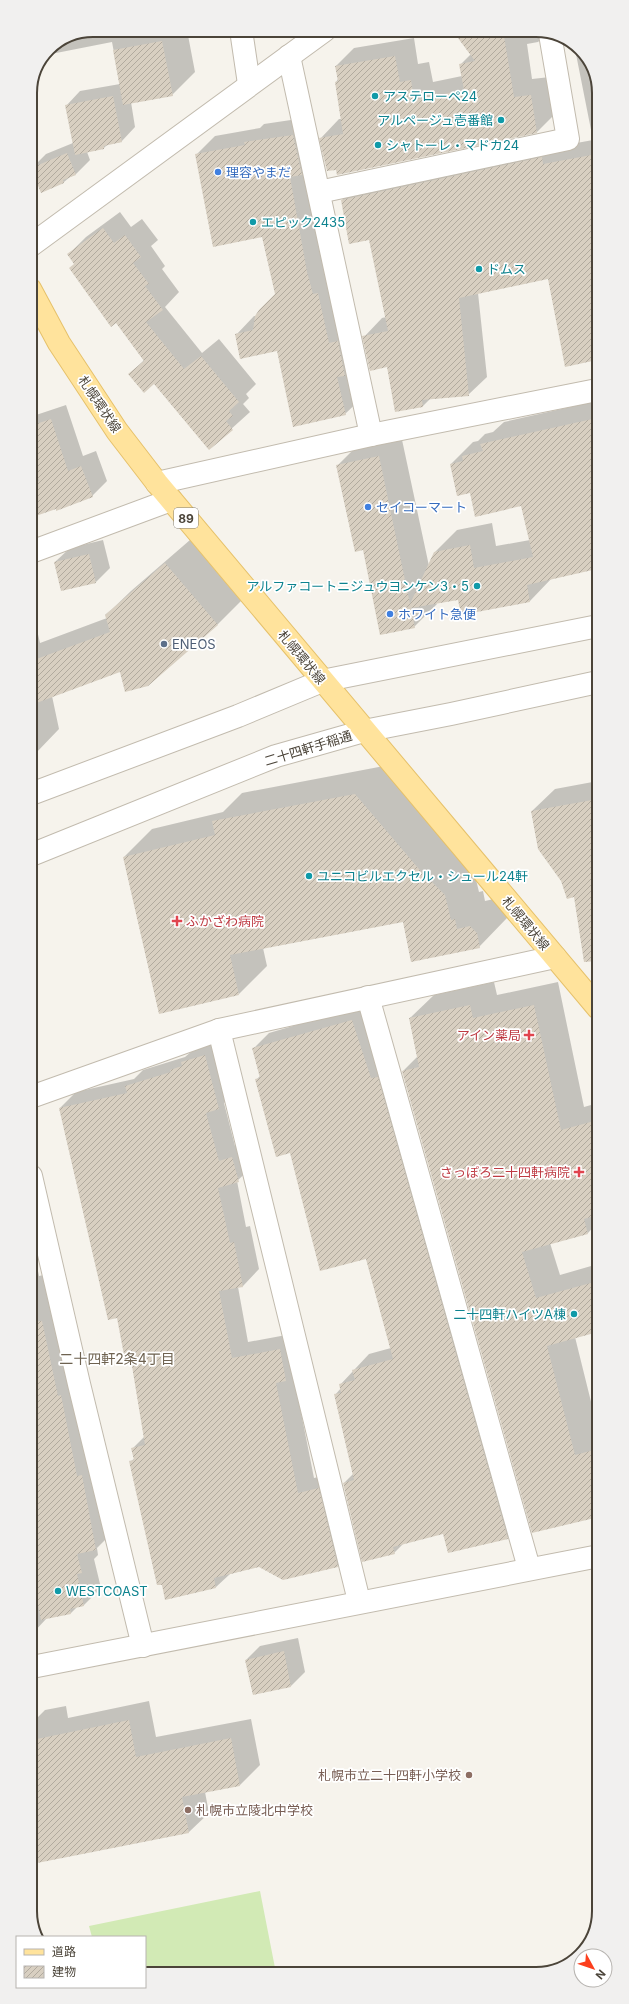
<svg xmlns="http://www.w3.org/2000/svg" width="629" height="2004" viewBox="0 0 629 2004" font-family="Inter,'Noto Sans JP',sans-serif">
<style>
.grass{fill:#d2eab5}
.shadow{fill:#0003}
.building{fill:url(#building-hatch)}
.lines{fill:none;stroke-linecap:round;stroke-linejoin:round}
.minor-casing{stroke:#c2bbae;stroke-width:24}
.tertiary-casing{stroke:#c2bbae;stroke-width:24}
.primary-casing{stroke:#e6c16a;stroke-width:24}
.minor{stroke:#fff;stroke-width:22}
.tertiary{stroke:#fff;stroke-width:22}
.primary{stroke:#ffe39c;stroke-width:22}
.culture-dot{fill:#0f9aa8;stroke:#fff;stroke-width:1.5}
.shop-dot{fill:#3f7fe0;stroke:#fff;stroke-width:1.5}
.service-dot{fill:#5c6f8a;stroke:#fff;stroke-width:1.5}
.health-dot{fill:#e0444e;stroke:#fff;stroke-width:1.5}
.education-dot{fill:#8d6e63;stroke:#fff;stroke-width:1.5}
.labels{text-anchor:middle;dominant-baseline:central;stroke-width:3.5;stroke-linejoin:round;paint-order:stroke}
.shield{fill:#fff;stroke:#817c74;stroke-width:1}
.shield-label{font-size:12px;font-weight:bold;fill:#4b4439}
.culture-label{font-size:13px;fill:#0d838f;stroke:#fff;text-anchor:start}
.shop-label{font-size:13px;fill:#366cbe;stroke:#fff;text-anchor:start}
.street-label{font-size:13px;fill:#4b4439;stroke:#fff}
.service-label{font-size:13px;fill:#4e5e75;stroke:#fff;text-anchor:start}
.health-label{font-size:13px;fill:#be3a42;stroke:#fff;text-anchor:end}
.education-label{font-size:13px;fill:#785e54;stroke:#fff;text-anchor:end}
.neighbourhood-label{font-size:14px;fill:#6e6250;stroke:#fff}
.rim{fill:none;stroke:#4b4439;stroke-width:2}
</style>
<defs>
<pattern id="building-hatch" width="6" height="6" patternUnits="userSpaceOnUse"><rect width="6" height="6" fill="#d8cfc1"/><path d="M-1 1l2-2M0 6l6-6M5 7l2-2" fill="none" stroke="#b1aa9e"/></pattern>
</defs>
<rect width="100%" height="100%" fill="#f6f3ec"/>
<!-- grass -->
<polygon class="grass" points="260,1891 276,1973 145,1974 145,1937 92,1937 89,1926"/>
<!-- shadow -->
<g class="shadow">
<polygon points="92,30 187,30 195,72 172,95 131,102 135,127 121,142 108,144 104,148 87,152 90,160 76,174 70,177 64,182 42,192 32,168 46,154 73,143 66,106 80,91 120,84 112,42 46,55 48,48"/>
<polygon points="453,30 541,30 548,33 538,42 527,44 532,79 550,77 556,113 537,132 338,174 337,169 321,138 339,119 342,119 336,82 338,79 336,66 354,48 414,38 418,64 429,62 433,82 462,76 460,65 471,54"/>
<polygon points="574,44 578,45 597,77 597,360 566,365 549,278 478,293 487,377 468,395 430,399 422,407 364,337 382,318 386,317 370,239 342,200 361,182 593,140"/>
<polygon points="311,117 364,396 345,414 277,350 236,335 254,316 257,316 276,294 263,236 196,155 215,136 260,128 264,124"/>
<polygon points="120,212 131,227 142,219 158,240 151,246 165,266 162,269 179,292 165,307 202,353 219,339 256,384 246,394 249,398 243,404 250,412 209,449 155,383 130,374 144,360 69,254 86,237"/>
<polygon points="597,401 597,568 552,578 530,601 461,614 459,598 436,603 437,604 414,627 364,549 337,466 360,443 401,435 429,566 435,552 457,530 492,523 496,546 530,540 522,505 470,492 451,464 473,442 478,441 485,434 493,432 504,422"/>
<polygon points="66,405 83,456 96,451 107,481 92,496 30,517 30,417"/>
<polygon points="103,540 110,568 96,582 55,562 70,548"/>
<polygon points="190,540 241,601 217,625 121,671 52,696 59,729 35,754 31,754 31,608 32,608 40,643 107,618 106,615 131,591"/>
<polygon points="384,766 473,867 479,892 483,891 485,901 498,898 505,905 507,918 479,947 404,921 263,948 267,966 239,994 124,857 152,829 223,812 242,793"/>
<polygon points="598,781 598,933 575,896 562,880 532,811 555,789"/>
<polygon points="494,982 497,995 558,982 584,1107 598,1103 598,1222 588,1233 550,1243 560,1275 598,1264 598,1331 575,1337 598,1430 599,1510 403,1071 418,1056 410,1018 434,995"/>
<polygon points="368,1004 523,1522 507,1538 444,1533 404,1543 394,1553 344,1483 354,1473 335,1395 341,1388 340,1385 369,1354 391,1348 366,1258 291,1152 257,1079 261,1075 253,1049 269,1033"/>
<polygon points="221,1040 235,1092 224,1103 235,1146 248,1141 255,1164 237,1181 246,1227 250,1226 259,1269 243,1286 238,1287 248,1342 297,1333 293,1372 314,1478 335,1473 354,1550 337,1566 259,1566 230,1574 216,1587 166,1599 130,1462 135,1458 133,1448 145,1436 131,1353 118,1317 60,1108 76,1092 134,1079 143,1070 185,1057 198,1046"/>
<polygon points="31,1236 39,1276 53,1273 113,1532 97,1548 98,1555 94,1559 101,1588 83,1606 77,1607 71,1613 47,1618 32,1634"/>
<polygon points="298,1638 305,1672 291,1686 253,1694 246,1660 260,1646"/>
<polygon points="149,1701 156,1737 251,1719 260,1765 240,1785 205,1792 209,1813 189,1832 32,1863 32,1723 45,1710 66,1706 68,1718"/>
<polygon points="36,1911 41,1937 38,1937 32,1927 32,1912"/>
</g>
<!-- building -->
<g class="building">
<polygon points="452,30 503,30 514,97 531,95 537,133 337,175 336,170 327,171 319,138 343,134 335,82 338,81 335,66 395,56 400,82 411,80 414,100 464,90 459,64 475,61"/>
<polygon points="162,41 173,96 123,105 113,50"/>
<polygon points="113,96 122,142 104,146 104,149 75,155 65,105"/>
<polygon points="293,135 302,175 290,177 307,272 313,294 318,293 329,343 338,341 345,376 337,377 346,415 293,427 277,351 240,359 235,334 253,330 255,316 259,310 275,294 262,237 213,247 195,154 245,145 244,142"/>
<polygon points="67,153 76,175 63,180 64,183 41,193 31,168"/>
<polygon points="597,154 597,360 565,367 548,279 459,298 469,396 422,400 423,407 395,412 387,367 370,371 362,336 388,331 369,240 349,244 341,200 542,157 543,164"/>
<polygon points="103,228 114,243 125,235 141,257 133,263 149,284 145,286 163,310 146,322 184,369 201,356 239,402 229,411 233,416 226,421 233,430 209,450 154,384 144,393 128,374 144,361 116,323 111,327 69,268 74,264 67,254"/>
<polygon points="597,418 597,569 527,585 530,602 461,615 458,600 411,608 415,628 380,635 363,550 355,552 336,465 379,456 410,604 434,552 470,545 474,568 533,557 521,506 475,517 470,493 457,496 450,464 463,461 462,456 483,451 480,444"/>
<polygon points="51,419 68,471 81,466 93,497 56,511 56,509 30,518 30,484 39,481 30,453 30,426"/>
<polygon points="89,554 96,583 61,591 54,562"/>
<polygon points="165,563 218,625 148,686 125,692 120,672 31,705 31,661 110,632 105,615"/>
<polygon points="355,794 430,882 432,882 445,895 451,920 455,919 457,929 470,926 477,933 480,948 411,962 403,922 230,955 239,995 159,1014 123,857 215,835 212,821"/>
<polygon points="598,799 598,961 584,962 574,897 567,899 561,881 538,849 531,811"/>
<polygon points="470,1005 473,1018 534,1005 561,1130 598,1120 598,1215 584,1219 588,1234 522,1252 536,1298 598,1281 598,1332 547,1346 575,1455 598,1449 599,1517 536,1532 532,1533 402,1071 419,1067 409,1018"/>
<polygon points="352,1020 371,1078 378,1077 508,1539 448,1553 443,1534 393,1547 395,1554 362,1562 343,1483 354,1480 334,1394 341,1393 339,1384 355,1380 352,1370 393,1359 366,1259 320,1271 290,1153 276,1157 255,1079 260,1078 252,1048"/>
<polygon points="205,1055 219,1109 206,1113 219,1161 232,1157 239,1182 218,1188 230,1243 234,1242 243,1287 219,1291 232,1358 280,1349 286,1381 276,1383 298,1493 319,1488 338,1567 283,1580 259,1567 214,1578 216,1588 165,1600 162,1585 157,1585 129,1461 134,1460 131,1448 145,1445 130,1354 124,1355 117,1318 108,1320 59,1108 127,1093 125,1086 171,1072 170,1070 182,1066 181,1062"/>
<polygon points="42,1321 58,1396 61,1395 77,1476 82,1475 96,1550 77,1554 82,1573 77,1574 84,1606 70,1609 71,1614 41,1620 32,1576 31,1322"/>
<polygon points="284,1651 291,1687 253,1695 245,1660"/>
<polygon points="129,1720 136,1757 231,1738 240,1786 182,1797 189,1833 32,1864 32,1740"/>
</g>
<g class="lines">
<!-- minor casing -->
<g class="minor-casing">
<g id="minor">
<polyline points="241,30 249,84"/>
<polyline points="289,56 371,435"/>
<polyline points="319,192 568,139 550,34"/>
<polyline points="30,246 325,30"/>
<polyline points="157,483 371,435 597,390"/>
<polyline points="31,552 171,500"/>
<polyline points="368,997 529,1568"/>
<polyline points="219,1030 359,1601"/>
<polyline points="31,1097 219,1030 555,957"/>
<polyline points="31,1176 79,1384 143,1646"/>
<polyline points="32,1667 599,1556"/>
</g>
</g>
<!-- tertiary casing -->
<g class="tertiary-casing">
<g id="tertiary">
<polyline points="31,794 238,716 322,681 598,626"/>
<polyline points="31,855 276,756 364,731 451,714 598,682"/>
</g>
</g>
<!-- primary casing -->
<g class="primary-casing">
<polyline id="primary" points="30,289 59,343 117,431 157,483 598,1008"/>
</g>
<!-- minor -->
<use href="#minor" class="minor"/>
<!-- tertiary -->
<use href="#tertiary" class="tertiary"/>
<!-- primary -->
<use href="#primary" class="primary"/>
</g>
<!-- markers -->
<g class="culture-dot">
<circle cx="375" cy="96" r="4"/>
<circle cx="501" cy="120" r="4"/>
<circle cx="378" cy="145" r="4"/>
<circle cx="253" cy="222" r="4"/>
<circle cx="479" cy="269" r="4"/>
<circle cx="477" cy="586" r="4"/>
<circle cx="309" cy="876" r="4"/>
<circle cx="574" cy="1314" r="4"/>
<circle cx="58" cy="1591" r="4"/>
</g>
<g class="shop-dot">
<circle cx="218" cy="172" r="4"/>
<circle cx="368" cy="507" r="4"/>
<circle cx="390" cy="614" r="4"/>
</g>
<circle class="service-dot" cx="164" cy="644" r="4"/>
<g class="health-dot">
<path d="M175 915h4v4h4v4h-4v4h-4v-4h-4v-4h4z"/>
<path d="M527 1029h4v4h4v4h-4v4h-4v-4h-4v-4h4z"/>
<path d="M577 1166h4v4h4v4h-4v4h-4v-4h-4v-4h4z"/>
</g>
<g class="education-dot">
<circle cx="469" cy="1775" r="4"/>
<circle cx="188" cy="1810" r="4"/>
</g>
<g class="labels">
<!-- shield labels -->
<rect class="shield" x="174" y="508" width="24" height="20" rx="3"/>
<g class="shield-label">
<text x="186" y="518">89</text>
</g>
<!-- culture labels -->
<g class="culture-label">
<text x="383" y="96">アステローペ24</text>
<text x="493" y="120" text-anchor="end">アルページュ壱番館</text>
<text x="386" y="145">シャトーレ・マドカ24</text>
<text x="261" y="222">エピック2435</text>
<text x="487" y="269">ドムス</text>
<text x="469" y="586" text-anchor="end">アルファコートニジュウヨンケン3・5</text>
<text x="317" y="876">ユニコビルエクセル・シュール24軒</text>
<text x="566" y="1314" text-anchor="end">二十四軒ハイツA棟</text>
<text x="66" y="1591">WESTCOAST</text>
</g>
<!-- shop labels -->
<g class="shop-label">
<text x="226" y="172">理容やまだ</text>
<text x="376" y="507">セイコーマート</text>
<text x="398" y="614">ホワイト急便</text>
</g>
<!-- street labels -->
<g class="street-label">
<text transform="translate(100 404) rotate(56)">札幌環状線</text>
<text transform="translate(302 657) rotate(50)">札幌環状線</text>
<text transform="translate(308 748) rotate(-17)">二十四軒手稲通</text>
<text transform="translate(526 923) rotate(50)">札幌環状線</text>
</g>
<!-- service labels -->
<g class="service-label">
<text x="172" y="644">ENEOS</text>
</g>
<!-- health labels -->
<g class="health-label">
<text x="186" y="921" text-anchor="start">ふかざわ病院</text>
<text x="521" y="1035">アイン薬局</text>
<text x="570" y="1172">さっぽろ二十四軒病院</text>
</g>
<!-- education labels -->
<g class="education-label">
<text x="461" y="1775">札幌市立二十四軒小学校</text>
<text x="196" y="1810" text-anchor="start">札幌市立陵北中学校</text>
</g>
<!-- neighbourhood labels -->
<g class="neighbourhood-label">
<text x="117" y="1358">二十四軒2条4丁目</text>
</g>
</g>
<!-- crop -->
<path d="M0 0H629V2004H0ZM93 37H536A56 56 0 0 1 592 93V1911A56 56 0 0 1 536 1967H93A56 56 0 0 1 37 1911V93A56 56 0 0 1 93 37Z" fill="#f1f0ef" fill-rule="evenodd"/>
<path class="rim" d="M93 37H536A56 56 0 0 1 592 93V1911A56 56 0 0 1 536 1967H93A56 56 0 0 1 37 1911V93A56 56 0 0 1 93 37Z"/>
<!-- legend -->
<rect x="16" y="1936" width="130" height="52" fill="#ffffff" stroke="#b7b4b0"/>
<rect x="24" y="1949" width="20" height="6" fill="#ffe39c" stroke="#b7b4b0"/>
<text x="52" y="1956" font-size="12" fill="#4b4439">道路</text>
<rect x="24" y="1966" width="20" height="12" fill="url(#building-hatch)" stroke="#b7b4b0"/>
<text x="52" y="1976" font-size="12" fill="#4b4439">建物</text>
<!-- north arrow -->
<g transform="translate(593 1968) rotate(130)"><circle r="19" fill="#ffffff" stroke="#b7b4b0"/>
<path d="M0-3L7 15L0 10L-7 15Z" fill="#fc3f1d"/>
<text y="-6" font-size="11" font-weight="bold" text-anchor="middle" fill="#4b4439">N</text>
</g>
</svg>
